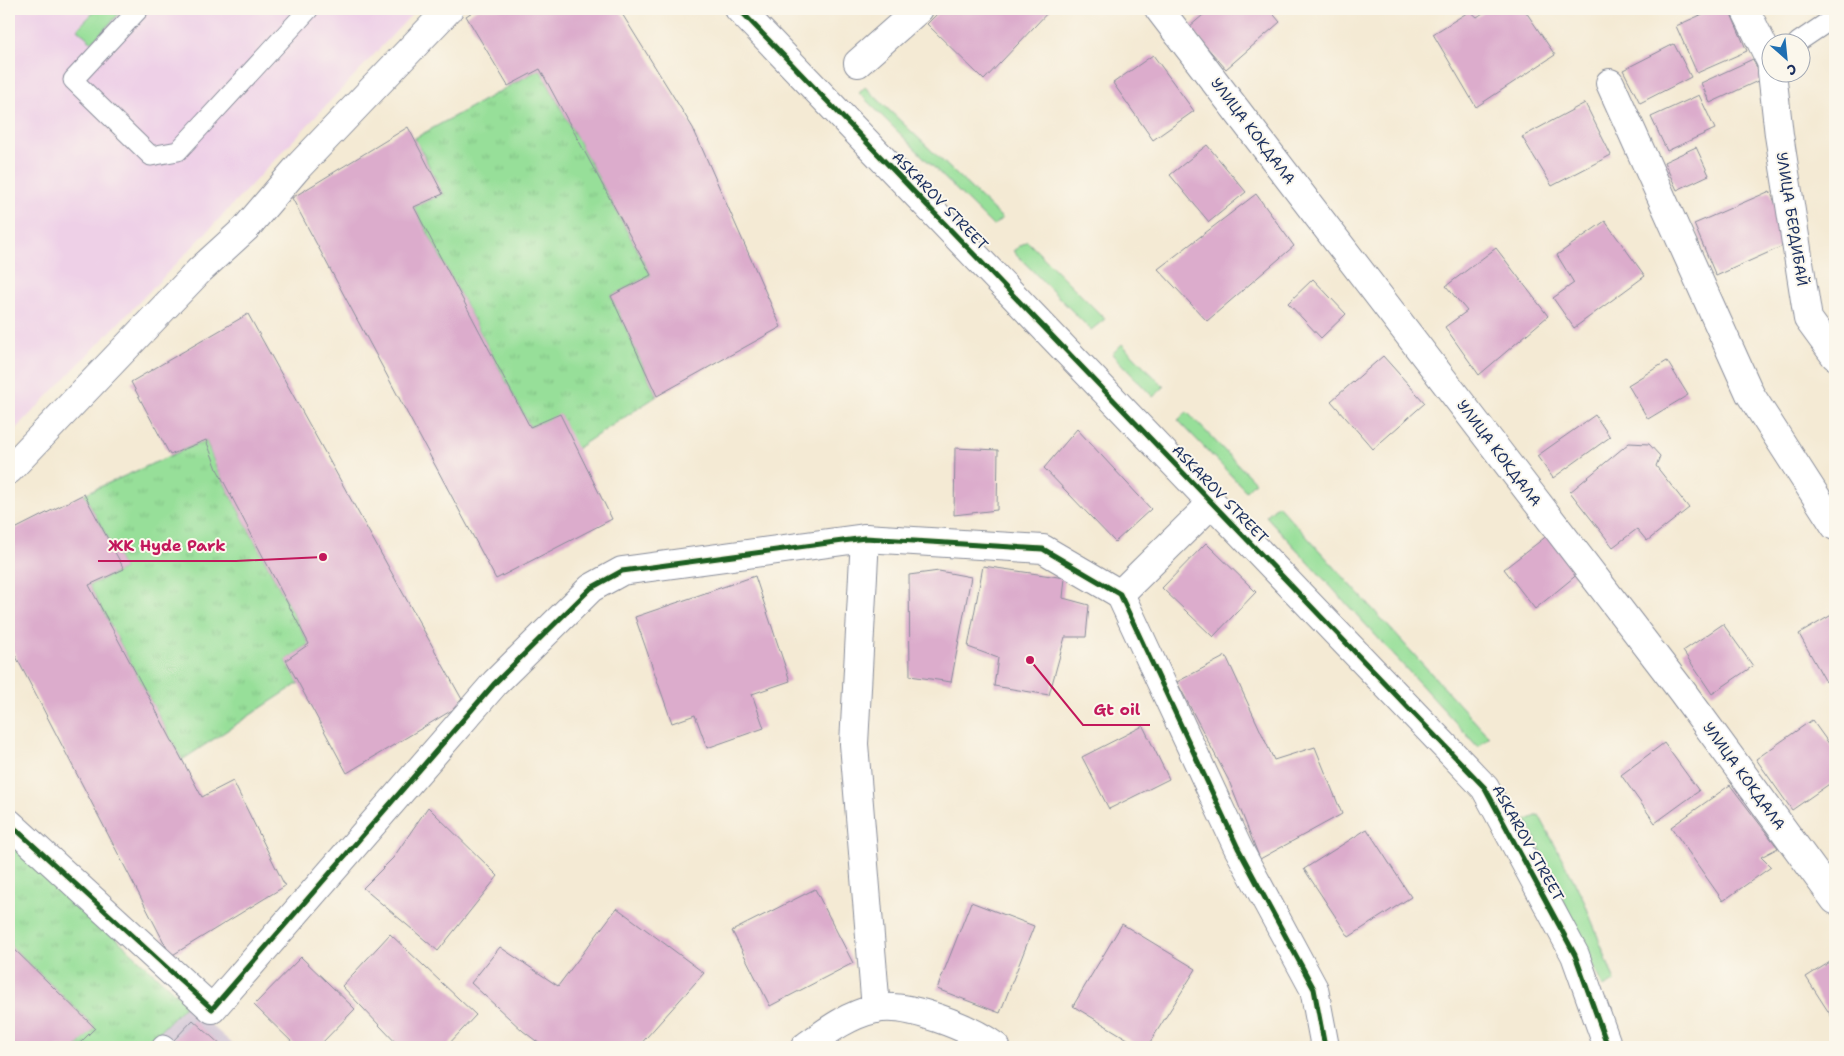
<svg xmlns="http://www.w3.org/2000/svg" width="1844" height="1056" viewBox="0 0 1844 1056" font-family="'Shantell Sans',sans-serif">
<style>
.built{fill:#eed0e7}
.industrial{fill:#ccbed3}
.grass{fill:#97df99;stroke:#59877c}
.park{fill:url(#park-tufts);stroke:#59877c}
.building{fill:#dcaccc}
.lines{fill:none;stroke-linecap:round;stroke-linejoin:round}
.lane-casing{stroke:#888c99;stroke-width:21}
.street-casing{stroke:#888c99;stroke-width:30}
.secondary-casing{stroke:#888c99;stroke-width:30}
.lane{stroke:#fff;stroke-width:19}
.street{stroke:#fff;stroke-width:28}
.secondary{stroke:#fff;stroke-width:28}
.cycleway-casing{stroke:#fbf7ec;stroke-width:8}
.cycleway{stroke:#1b5e20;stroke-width:5}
.labels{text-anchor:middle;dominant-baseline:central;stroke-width:4;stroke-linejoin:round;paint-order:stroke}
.street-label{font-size:15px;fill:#1b2f5e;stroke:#fbf7ec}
.leader{fill:none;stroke:#c2185b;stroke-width:2}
.callout-dot{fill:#c2185b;stroke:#fbf7ec;stroke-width:2}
.callout-label{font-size:16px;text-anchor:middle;font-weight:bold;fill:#c2185b;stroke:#fbf7ec;stroke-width:4;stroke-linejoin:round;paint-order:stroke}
</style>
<defs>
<pattern id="park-tufts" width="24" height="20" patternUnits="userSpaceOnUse" patternTransform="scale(1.25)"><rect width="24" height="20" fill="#97df99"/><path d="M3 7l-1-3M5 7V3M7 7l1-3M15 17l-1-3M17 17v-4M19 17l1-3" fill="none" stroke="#82c086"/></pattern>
</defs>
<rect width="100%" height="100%" fill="#fbf7ec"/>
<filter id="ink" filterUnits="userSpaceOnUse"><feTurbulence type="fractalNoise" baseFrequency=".02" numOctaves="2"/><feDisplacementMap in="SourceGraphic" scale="10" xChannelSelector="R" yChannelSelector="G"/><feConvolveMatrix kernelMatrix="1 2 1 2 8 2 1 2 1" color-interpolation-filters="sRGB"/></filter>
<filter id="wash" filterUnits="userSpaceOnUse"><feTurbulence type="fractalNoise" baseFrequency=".0096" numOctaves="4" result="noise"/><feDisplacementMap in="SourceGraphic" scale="20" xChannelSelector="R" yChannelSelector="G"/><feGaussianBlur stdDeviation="1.12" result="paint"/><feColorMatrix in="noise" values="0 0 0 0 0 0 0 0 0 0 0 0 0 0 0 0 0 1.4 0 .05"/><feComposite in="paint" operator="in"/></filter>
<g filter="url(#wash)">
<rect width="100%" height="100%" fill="#f4ead4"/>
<!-- built -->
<polygon class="built" points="9,9 417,9 205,234 9,436"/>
<!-- industrial -->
<polygon class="industrial" points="187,1004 236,1047 144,1047"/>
<!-- grass -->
<g class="grass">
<polygon points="97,9 124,9 92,42 77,29"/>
<polygon points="865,87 1002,218 993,226 859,93"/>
<polygon points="1027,241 1105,319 1091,330 1013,251"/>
<polygon points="1122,344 1164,387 1153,397 1112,354"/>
<polygon points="1187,412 1255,482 1246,491 1178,420"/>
<polygon points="1278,505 1489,737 1478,747 1266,516"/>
<polygon points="1539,815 1583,898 1615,982 1603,987 1527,820"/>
</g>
<!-- park -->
<g class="park">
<polygon points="540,69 651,275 611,296 657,396 576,449 560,415 530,427 414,207 443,194 415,138"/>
<polygon points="206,440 217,469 309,644 286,660 299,683 182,760 89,585 124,569 84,494"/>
<polygon points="9,839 187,1004 144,1047 76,1047 95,1027 9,944"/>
</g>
<g id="blocks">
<!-- building -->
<g class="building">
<polygon points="477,9 619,9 693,128 781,327 657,396 611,296 651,275 540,69 508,86 466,16"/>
<polygon points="942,9 1051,9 984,80 927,24"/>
<polygon points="1210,9 1269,9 1280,22 1226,69 1189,27"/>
<polygon points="1489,9 1524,9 1555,55 1476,107 1433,34 1470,11 1477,17"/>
<polygon points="1714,9 1729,9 1747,51 1697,73 1676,26"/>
<polygon points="1674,44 1691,77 1640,103 1623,70"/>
<polygon points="1153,55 1194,111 1153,140 1113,83"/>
<polygon points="1753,59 1762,79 1710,103 1701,83"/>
<polygon points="1699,95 1715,129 1667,151 1651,117"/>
<polygon points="1585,103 1611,155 1552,186 1522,137"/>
<polygon points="408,127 443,194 414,207 530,427 560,414 612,519 496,579 292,198"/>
<polygon points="1207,145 1246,192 1209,222 1170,175"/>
<polygon points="1696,147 1709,175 1677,190 1664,162"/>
<polygon points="1770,191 1792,242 1716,276 1694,224"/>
<polygon points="1256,194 1294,246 1207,321 1158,269"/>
<polygon points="1605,221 1645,276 1574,328 1553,298 1574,283 1557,255"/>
<polygon points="1496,248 1548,316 1479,375 1445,327 1467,311 1446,286"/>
<polygon points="1313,279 1346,314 1321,338 1288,303"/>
<polygon points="248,314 464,703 347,773 286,660 309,644 217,469 206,440 170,455 131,382"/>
<polygon points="1383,356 1425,403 1373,449 1331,401"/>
<polygon points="1667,361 1688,395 1648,419 1628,385"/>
<polygon points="1595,415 1610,437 1553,478 1537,456"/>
<polygon points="1077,429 1151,509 1115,542 1044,468"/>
<polygon points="1629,443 1649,444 1660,456 1656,466 1689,508 1647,541 1637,529 1613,547 1570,492"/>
<polygon points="955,448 998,450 997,510 954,515"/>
<polygon points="84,494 124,569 89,585 202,797 233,781 285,886 171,956 9,643 9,532"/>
<polygon points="1548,535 1579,573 1535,609 1504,569"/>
<polygon points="1206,543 1256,592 1213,637 1162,588"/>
<polygon points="983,566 1065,578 1063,598 1089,605 1086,637 1065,637 1049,695 994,686 998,658 968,647"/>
<polygon points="939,571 971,577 951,682 910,676 909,575"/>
<polygon points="755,576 790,681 752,694 764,728 707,748 695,715 672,723 635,617"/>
<polygon points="1835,613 1835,675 1826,682 1799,634"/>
<polygon points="1723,624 1753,666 1712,694 1683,651"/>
<polygon points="1226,656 1274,760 1315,747 1342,814 1260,859 1229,781 1177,682"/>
<polygon points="1812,720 1835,752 1835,780 1792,810 1756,759"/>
<polygon points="1143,726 1169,779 1109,809 1082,757"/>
<polygon points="1664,743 1699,791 1655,823 1621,775"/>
<polygon points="1730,785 1778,848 1761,857 1771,867 1723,901 1671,827"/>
<polygon points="428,807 498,876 438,951 363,888 393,858"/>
<polygon points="1367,829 1411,897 1349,937 1304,869"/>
<polygon points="815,889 853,963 770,1006 732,931"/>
<polygon points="971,902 1034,926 1000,1013 937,989"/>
<polygon points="617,908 704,973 638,1047 544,1047 523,1031 471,983 500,947 558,986"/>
<polygon points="1122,924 1196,969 1147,1047 1141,1047 1073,1006"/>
<polygon points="390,934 476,1015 446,1047 400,1047 342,986"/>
<polygon points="9,944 95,1028 76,1047 9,1047"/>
<polygon points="301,957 355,1009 318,1047 297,1047 254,1005"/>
<polygon points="1835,959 1835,1022 1806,977"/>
<polygon points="193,1020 223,1047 178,1047 172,1042"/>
</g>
</g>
</g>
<g filter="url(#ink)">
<use href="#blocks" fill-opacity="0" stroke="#888c99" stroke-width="1"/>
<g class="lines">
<!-- lane casing -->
<g class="lane-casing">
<g id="lane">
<polyline points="139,9 73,80 151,156 178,151 309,9"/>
<polyline points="1798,42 1835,17"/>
<polyline points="161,1047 163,1045 166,1047"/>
</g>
</g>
<!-- street casing -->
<g class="street-casing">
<g id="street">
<polyline points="1159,9 1681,690 1835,900"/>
<polyline points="1745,9 1771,62 1772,69"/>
<polyline points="858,63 919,9"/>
<polyline points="1772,72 1779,135 1808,319 1835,356"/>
<polyline points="1610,83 1750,394 1835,526"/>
<polyline points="9,470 200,270 246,228 299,166 449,9"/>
<polyline points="865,538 854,744 876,1009"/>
<polyline points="1120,594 1212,503"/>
<polyline points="9,823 212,1009 495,683 591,588 622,571 865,538 1043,549 1120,594 1238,848 1314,989 1325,1047"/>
<path d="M805,1047c22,-16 43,-32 70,-38 32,-7 96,19 121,38"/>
</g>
</g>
<!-- secondary casing -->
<g class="secondary-casing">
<polyline id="secondary" points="739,9 1485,788 1575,955 1608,1047"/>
</g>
<!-- lane -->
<use href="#lane" class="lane"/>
<!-- street -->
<use href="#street" class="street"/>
<!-- secondary -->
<use href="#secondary" class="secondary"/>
<!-- cycleway casing -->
<g class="cycleway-casing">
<g id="cycleway">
<polyline points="739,9 1485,788 1575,955 1608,1047"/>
<polyline points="9,823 212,1009 495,683 591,588 622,571 865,538 1043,549 1120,594 1238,848 1314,989 1325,1047"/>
</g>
</g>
<!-- cycleway -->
<use href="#cycleway" class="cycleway"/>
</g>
</g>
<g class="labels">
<!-- street labels -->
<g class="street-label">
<text transform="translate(1253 131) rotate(53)">УЛИЦА КОКДАЛА</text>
<text transform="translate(940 201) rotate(46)">ASKAROV STREET</text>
<text transform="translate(1792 219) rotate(81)">УЛИЦА БЕРДИБАЙ</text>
<text transform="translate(1499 453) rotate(53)">УЛИЦА КОКДАЛА</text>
<text transform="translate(1220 494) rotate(46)">ASKAROV STREET</text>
<text transform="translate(1744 776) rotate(54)">УЛИЦА КОКДАЛА</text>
<text transform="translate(1528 843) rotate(61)">ASKAROV STREET</text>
</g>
</g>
<!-- callouts -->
<path class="leader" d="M323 557L236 561H98M1030 660L1083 725H1150"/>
<g class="callout-dot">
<circle cx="323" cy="557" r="5"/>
<circle cx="1030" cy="660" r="5"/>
</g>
<g class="callout-label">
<text x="167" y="551">ЖК Hyde Park</text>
<text x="1117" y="715">Gt oil</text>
</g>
<!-- margin -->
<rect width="1844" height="1056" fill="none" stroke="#fbf7ec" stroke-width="30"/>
<!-- north arrow -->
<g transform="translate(1786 58) rotate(153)"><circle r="24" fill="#fbf7ec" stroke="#a1a7b3"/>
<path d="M0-4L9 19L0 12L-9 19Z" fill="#1f6fb2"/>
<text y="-8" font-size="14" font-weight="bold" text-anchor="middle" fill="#1b2f5e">С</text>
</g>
</svg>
